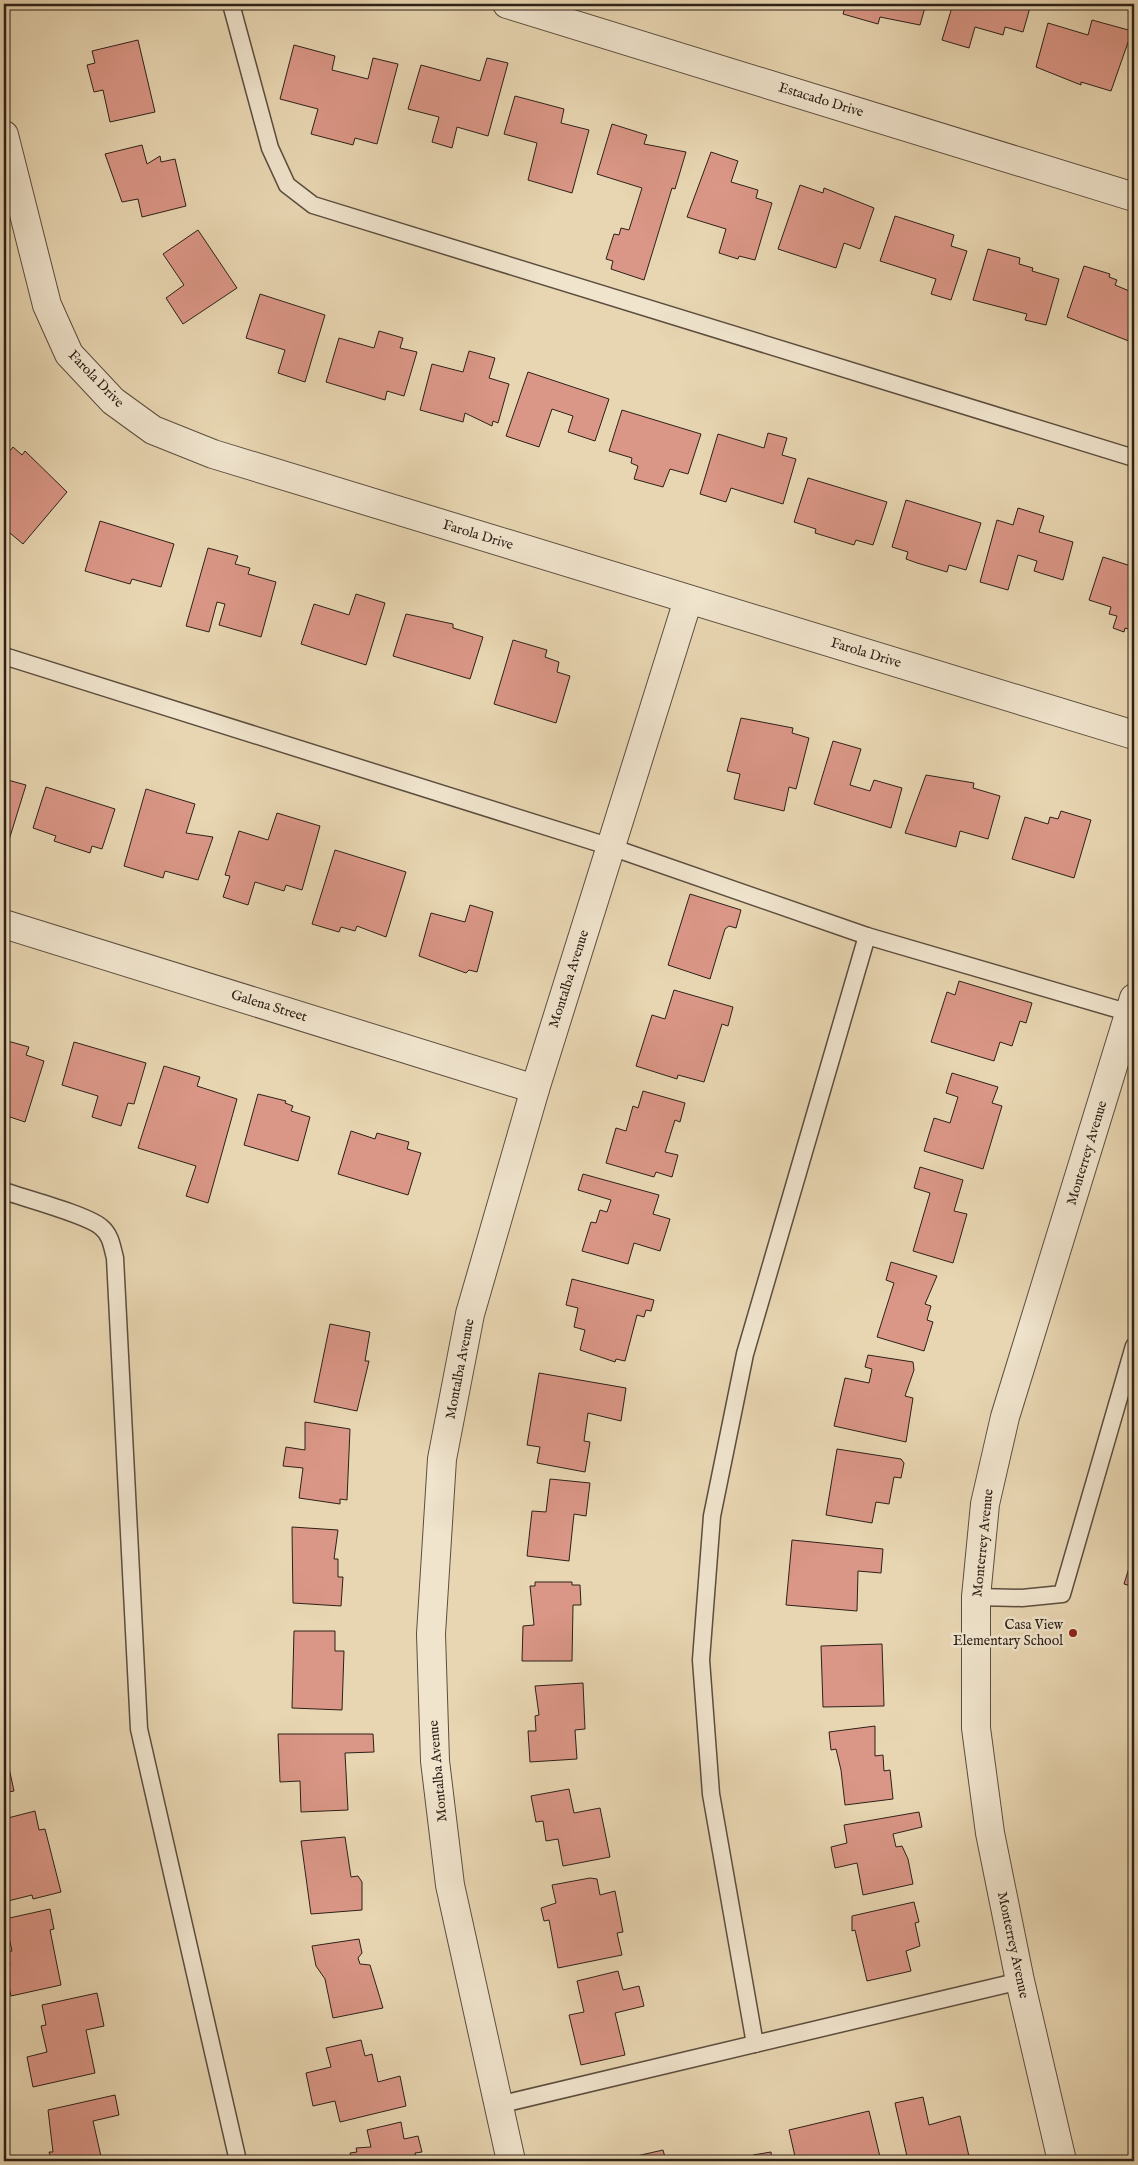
<svg xmlns="http://www.w3.org/2000/svg" width="1138" height="2165" viewBox="0 0 1138 2165" font-family="'IM FELL English',serif">
<style>
.building{fill:#da9686;stroke:#2d2118}
.lines{fill:none;stroke-linecap:round;stroke-linejoin:round}
.service-casing{stroke:#5c4e3e;stroke-width:19}
.minor-casing{stroke:#5c4e3e;stroke-width:30}
.service{stroke:#f0e4cd;stroke-width:16}
.minor{stroke:#f0e4cd;stroke-width:28}
.poi-dot{fill:#8f2418;stroke:#f0e4cd;stroke-width:2}
.labels{text-anchor:middle;dominant-baseline:central;stroke-width:5;stroke-linejoin:round;paint-order:stroke}
.street-label{font-size:14px;fill:#2d2118;stroke:#f0e4cd}
.poi-label{font-size:14px;fill:#2d2118;stroke:#f0e4cd;text-anchor:end}
</style>
<rect width="100%" height="100%" fill="#e8d6b2"/>
<filter id="stains"><feTurbulence type="fractalNoise" baseFrequency=".004" numOctaves="4"/><feColorMatrix values="0 0 0 0 .2 0 0 0 0 .09 0 0 0 0 .02 0 0 0 .5 -.17"/></filter>
<radialGradient id="worn" r=".72"><stop offset=".6" stop-color="#630" stop-opacity="0"/><stop offset="1" stop-color="#630" stop-opacity=".3"/></radialGradient>
<!-- building -->
<g class="building">
<polygon points="846,4 926,4 920,25 880,17 878,24 843,14"/>
<polygon points="953,4 1031,4 1023,32 1005,27 1003,35 975,27 969,48 942,40"/>
<polygon points="1092,20 1132,31 1111,91 1081,82 1081,85 1036,67 1048,23 1088,35"/>
<polygon points="138,40 155,112 110,122 103,90 94,92 87,65 95,63 92,51"/>
<polygon points="294,45 335,56 332,70 368,79 373,58 398,64 377,144 355,138 353,145 311,134 318,109 280,99"/>
<polygon points="487,58 508,63 488,136 457,127 452,148 432,142 439,117 408,109 421,65 480,81"/>
<polygon points="515,96 564,109 561,123 589,130 572,193 528,180 537,143 504,134"/>
<polygon points="612,124 647,135 644,144 686,152 675,189 672,188 644,280 611,269 613,261 606,259 614,234 619,235 621,228 629,230 642,188 597,174"/>
<polygon points="142,145 147,164 160,156 161,162 175,159 186,206 142,217 138,199 122,202 105,154"/>
<polygon points="711,152 738,161 731,182 758,190 756,198 772,203 755,260 739,256 738,259 719,253 726,229 687,217"/>
<polygon points="800,185 823,193 824,188 874,208 860,249 844,243 836,268 778,249"/>
<polygon points="895,216 954,235 951,246 967,251 951,300 931,294 936,279 880,261"/>
<polygon points="198,230 237,288 183,324 166,298 184,285 163,254"/>
<polygon points="988,249 1020,258 1019,264 1033,268 1032,271 1059,279 1046,325 1025,320 1027,314 973,300"/>
<polygon points="1084,266 1110,274 1109,277 1117,280 1115,285 1134,293 1134,343 1067,317"/>
<polygon points="260,294 325,315 305,382 278,373 285,350 246,338"/>
<polygon points="379,331 403,338 400,348 417,352 404,396 387,391 385,400 326,382 339,338 374,348"/>
<polygon points="469,351 495,358 489,378 509,384 498,423 493,421 492,426 465,413 463,422 420,410 432,364 463,372"/>
<polygon points="528,372 609,399 595,441 568,432 573,416 552,409 539,447 506,436"/>
<polygon points="622,410 701,434 688,474 670,469 663,487 634,479 638,466 631,463 632,458 609,451"/>
<polygon points="768,433 787,438 782,455 796,459 783,504 731,488 726,502 700,494 718,434 764,448"/>
<polygon points="13,447 22,455 25,451 67,492 23,544 4,528 4,458"/>
<polygon points="808,478 887,502 873,545 856,540 854,545 815,533 816,529 794,522"/>
<polygon points="906,500 981,523 966,570 949,565 947,572 917,563 906,559 908,552 892,547"/>
<polygon points="1018,508 1044,516 1039,532 1073,542 1063,580 1034,571 1037,561 1018,555 1008,590 980,582 997,520 1013,525"/>
<polygon points="100,521 174,544 161,587 132,579 130,584 85,571"/>
<polygon points="208,548 238,556 235,564 250,568 248,574 276,582 261,637 219,625 225,604 217,602 209,632 186,626"/>
<polygon points="1103,557 1134,567 1134,631 1125,628 1124,632 1113,628 1117,616 1109,614 1111,607 1089,600"/>
<polygon points="356,594 385,603 366,665 301,644 314,604 349,615"/>
<polygon points="406,614 453,624 453,628 483,637 470,679 393,656"/>
<polygon points="513,640 547,650 545,657 559,662 557,672 570,676 556,723 494,704"/>
<polygon points="741,718 793,728 792,733 809,738 796,789 789,787 784,811 734,799 740,774 727,771"/>
<polygon points="833,741 861,749 850,785 870,791 874,780 902,788 891,828 814,804"/>
<polygon points="926,775 974,783 973,788 1000,796 988,839 960,831 956,847 905,833"/>
<polygon points="4,779 26,785 9,840 4,838"/>
<polygon points="46,787 115,809 102,849 92,846 90,853 54,841 56,836 33,828"/>
<polygon points="146,789 195,804 186,833 213,837 198,880 165,871 163,878 124,866"/>
<polygon points="1061,811 1091,820 1074,878 1012,859 1025,817 1048,824 1050,817 1058,819"/>
<polygon points="277,813 320,826 302,890 286,885 284,891 255,882 248,905 223,897 230,876 225,875 239,831 268,840"/>
<polygon points="335,850 406,872 386,937 357,926 355,931 341,927 339,932 312,924"/>
<polygon points="690,894 741,910 736,928 729,926 725,929 710,979 668,965"/>
<polygon points="470,905 493,912 477,972 469,970 466,973 419,956 431,913 465,922"/>
<polygon points="959,981 1032,1003 1026,1023 1020,1021 1012,1046 1000,1042 994,1061 931,1042 947,992 955,995"/>
<polygon points="674,990 733,1007 728,1026 722,1024 704,1082 678,1075 677,1079 636,1066 652,1015 665,1019"/>
<polygon points="4,1040 29,1047 26,1055 44,1061 25,1122 4,1115"/>
<polygon points="74,1042 146,1063 134,1104 128,1103 121,1126 92,1117 98,1096 62,1085"/>
<polygon points="164,1066 200,1077 197,1086 237,1099 208,1203 186,1196 196,1166 138,1148"/>
<polygon points="952,1073 998,1087 992,1103 1002,1106 983,1169 924,1151 934,1118 950,1123 958,1097 946,1093"/>
<polygon points="643,1091 685,1103 680,1122 675,1120 665,1152 678,1155 672,1177 656,1172 654,1177 606,1163 616,1128 626,1131 633,1106 638,1108"/>
<polygon points="258,1094 286,1101 285,1103 293,1106 291,1111 310,1117 298,1161 244,1145"/>
<polygon points="351,1131 375,1139 377,1133 409,1142 407,1149 421,1153 408,1195 338,1174"/>
<polygon points="920,1167 963,1180 954,1211 967,1214 953,1263 913,1251 930,1193 914,1188"/>
<polygon points="583,1174 659,1195 653,1214 670,1219 660,1251 634,1243 628,1264 582,1251 591,1222 596,1223 600,1210 607,1212 611,1200 578,1190"/>
<polygon points="891,1262 937,1276 925,1304 931,1306 927,1320 933,1322 924,1351 877,1337 894,1283 886,1280"/>
<polygon points="572,1279 654,1300 651,1311 646,1310 644,1317 637,1315 625,1361 616,1359 615,1362 580,1350 585,1330 574,1327 578,1308 566,1305"/>
<polygon points="330,1324 370,1332 365,1361 369,1361 357,1411 314,1402"/>
<polygon points="868,1355 913,1362 914,1370 905,1396 913,1398 906,1442 834,1426 845,1378 869,1383 872,1369 865,1367"/>
<polygon points="539,1373 626,1388 621,1421 588,1413 584,1441 590,1442 585,1472 537,1463 540,1447 527,1445"/>
<polygon points="305,1422 350,1429 347,1500 340,1499 340,1504 299,1498 303,1468 283,1466 286,1447 305,1450"/>
<polygon points="837,1449 901,1459 904,1463 901,1478 894,1477 889,1504 876,1502 872,1523 826,1515"/>
<polygon points="550,1479 590,1483 586,1516 574,1514 569,1561 527,1556 532,1511 546,1512"/>
<polygon points="292,1527 338,1530 334,1559 338,1559 338,1577 343,1577 341,1606 293,1603"/>
<polygon points="792,1540 883,1549 881,1573 858,1571 857,1611 786,1605"/>
<polygon points="1134,1552 1134,1587 1124,1584"/>
<polygon points="535,1582 572,1582 572,1585 580,1585 581,1605 573,1605 572,1661 522,1661 523,1626 534,1625 530,1586 535,1586"/>
<polygon points="294,1631 335,1631 335,1651 344,1651 342,1710 292,1708"/>
<polygon points="882,1644 884,1706 823,1707 821,1646"/>
<polygon points="583,1683 585,1729 575,1730 577,1759 530,1762 528,1731 536,1731 535,1716 539,1715 535,1686"/>
<polygon points="875,1726 875,1756 883,1755 884,1771 890,1770 893,1799 845,1805 841,1770 836,1749 831,1750 829,1732"/>
<polygon points="278,1734 373,1734 374,1752 345,1753 348,1810 301,1812 300,1781 280,1782"/>
<polygon points="4,1745 14,1791 4,1793"/>
<polygon points="569,1789 574,1813 600,1808 610,1857 563,1866 558,1839 546,1841 543,1821 536,1822 531,1796"/>
<polygon points="35,1811 39,1830 45,1829 61,1892 33,1899 32,1895 4,1902 4,1819"/>
<polygon points="919,1812 922,1827 893,1834 896,1847 902,1846 908,1859 913,1884 863,1895 857,1863 835,1868 831,1847 847,1843 844,1825"/>
<polygon points="345,1837 351,1877 358,1876 362,1882 362,1910 311,1914 301,1841"/>
<polygon points="590,1878 597,1879 600,1895 615,1891 623,1932 617,1933 622,1955 558,1968 549,1920 544,1921 541,1908 556,1903 552,1885"/>
<polygon points="914,1902 919,1922 915,1923 920,1946 906,1951 911,1971 867,1981 855,1930 852,1931 852,1916"/>
<polygon points="50,1909 54,1929 50,1930 61,1985 11,1996 4,1967 10,1965 7,1952 12,1951 5,1919"/>
<polygon points="359,1939 362,1953 358,1958 360,1964 370,1965 383,2008 333,2018 325,1979 316,1966 312,1946"/>
<polygon points="618,1971 623,1990 639,1986 644,2006 615,2013 625,2055 581,2065 569,2015 584,2012 577,1981"/>
<polygon points="97,1993 104,2026 86,2030 95,2073 33,2087 27,2057 47,2052 41,2026 46,2025 42,2005"/>
<polygon points="361,2040 365,2056 372,2054 378,2082 400,2076 406,2106 340,2122 335,2101 313,2106 306,2073 331,2067 326,2048"/>
<polygon points="115,2095 119,2115 93,2121 102,2161 52,2161 49,2152 53,2152 48,2110"/>
<polygon points="923,2097 929,2125 960,2116 970,2161 908,2161 895,2103"/>
<polygon points="869,2111 881,2161 796,2161 789,2130"/>
<polygon points="401,2122 404,2139 418,2136 422,2152 415,2153 417,2161 352,2161 350,2153 357,2152 356,2148 371,2147 367,2130"/>
<polygon points="663,2150 666,2161 633,2161 632,2157"/>
<polygon points="771,2152 772,2161 754,2161 753,2155"/>
</g>
<g class="lines">
<!-- service casing -->
<g class="service-casing">
<g id="service">
<polyline points="231,4 270,148 287,185 313,205 1134,458"/>
<polyline points="4,656 611,847 867,936 1130,1013"/>
<path d="M4,1191c20,7 84,24 97,36 10,8 11,20 14,31l24,471 99,432"/>
<polyline points="976,1597 1022,1598 1062,1594 1134,1346"/>
<polyline points="755,2044 711,1794 701,1660 712,1516 745,1354 867,936"/>
<polyline points="498,2105 1020,1981"/>
</g>
</g>
<!-- minor casing -->
<g class="minor-casing">
<g id="minor">
<polyline points="507,4 1134,197"/>
<polyline points="4,135 47,305 69,354 113,401 153,430 213,454 1134,735"/>
<polyline points="4,924 535,1089"/>
<polyline points="511,2161 450,1885 435,1761 431,1634 442,1459 470,1314 535,1089 688,600"/>
<polyline points="1062,2161 1020,1981 990,1833 976,1728 976,1597 985,1504 1005,1417 1134,998"/>
</g>
</g>
<!-- service -->
<use href="#service" class="service"/>
<!-- minor -->
<use href="#minor" class="minor"/>
</g>
<!-- markers -->
<circle class="poi-dot" cx="1073" cy="1633" r="5"/>
<g class="labels">
<!-- street labels -->
<g class="street-label">
<text transform="translate(821 100) rotate(17)">Estacado Drive</text>
<text transform="translate(96 379) rotate(46)">Farola Drive</text>
<text transform="translate(478 535) rotate(17)">Farola Drive</text>
<text transform="translate(866 653) rotate(17)">Farola Drive</text>
<text transform="translate(569 979) rotate(-72)">Montalba Avenue</text>
<text transform="translate(269 1006) rotate(17)">Galena Street</text>
<text transform="translate(1087 1153) rotate(-73)">Monterrey Avenue</text>
<text transform="translate(460 1369) rotate(-79)">Montalba Avenue</text>
<text transform="translate(983 1543) rotate(-84)">Monterrey Avenue</text>
<text transform="translate(438 1771) rotate(-95)">Montalba Avenue</text>
<text transform="translate(1013 1945) rotate(78)">Monterrey Avenue</text>
</g>
<!-- poi labels -->
<g class="poi-label">
<text x="1063" y="1625">Casa View<tspan x="1063" dy="16">Elementary School</tspan></text>
</g>
</g>
<!-- margin -->
<rect width="1138" height="2165" fill="none" stroke="#e8d6b2" stroke-width="20"/>
<rect x="5" y="5" width="1128" height="2155" fill="none" stroke="#2d2118" stroke-width="2.5"/>
<rect x="10" y="10" width="1118" height="2145" fill="none" stroke="#2d2118"/>
<rect width="100%" height="100%" filter="url(#stains)"/>
<rect width="100%" height="100%" fill="url(#worn)"/>
</svg>
